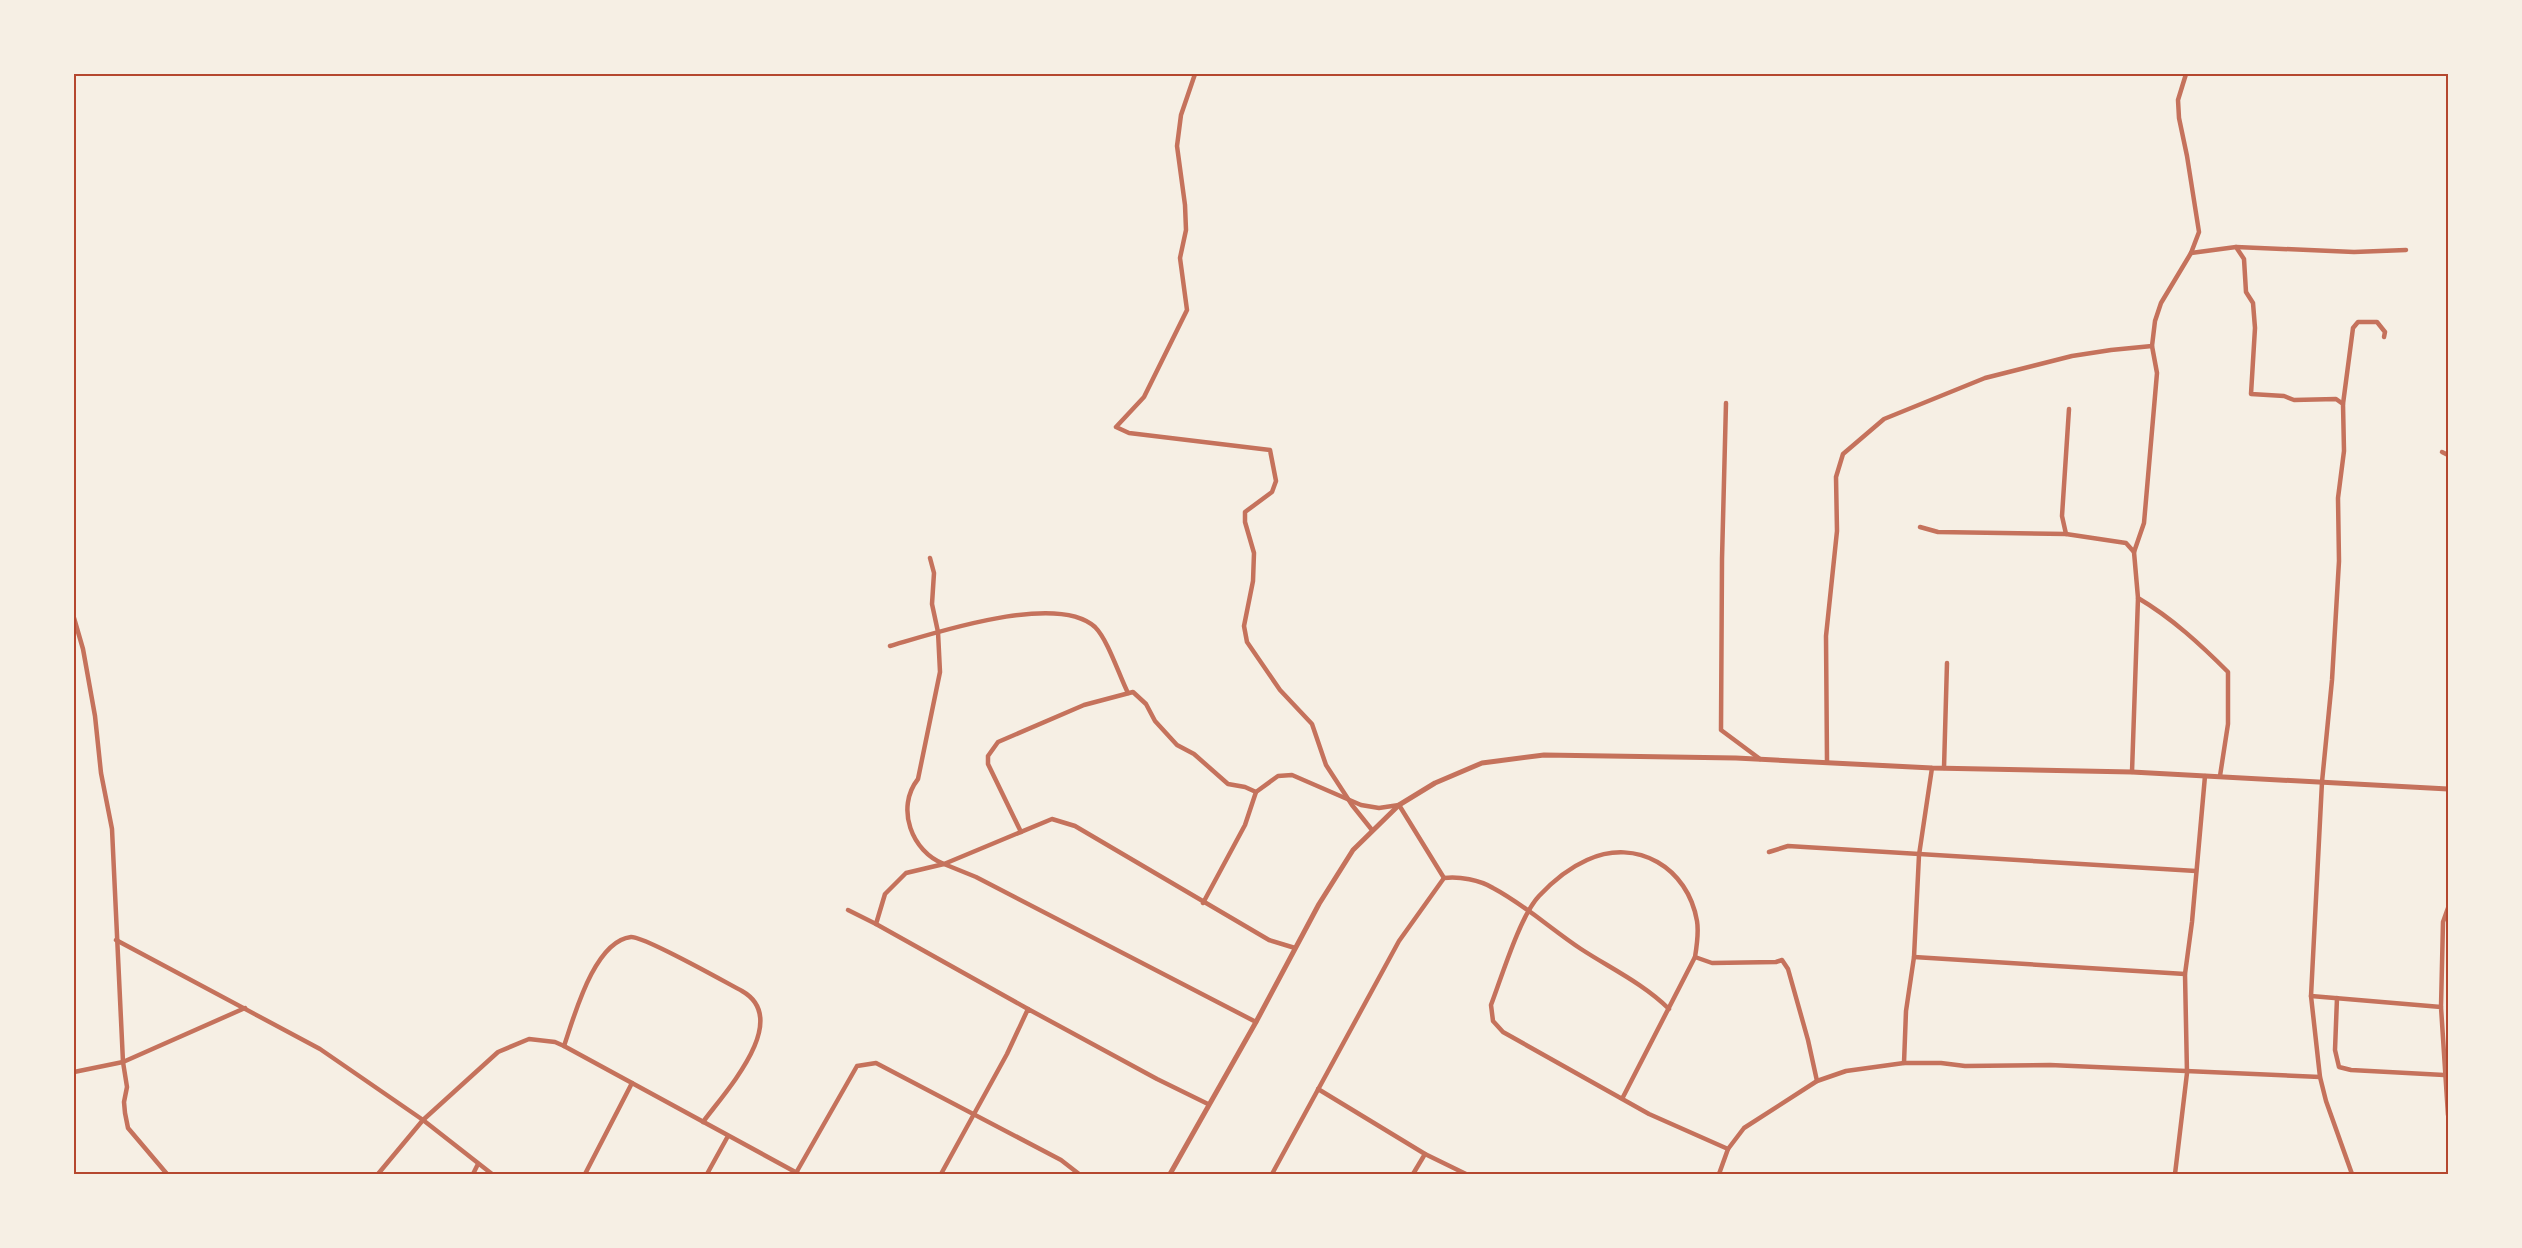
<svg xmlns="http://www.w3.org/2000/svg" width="2522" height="1248" viewBox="0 0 2522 1248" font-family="Barlow,sans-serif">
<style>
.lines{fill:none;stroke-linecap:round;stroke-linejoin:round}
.minor{stroke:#c5725c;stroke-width:4.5}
.tertiary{stroke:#c5725c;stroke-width:5}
.neatline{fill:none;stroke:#b5482f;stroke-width:2}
</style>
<rect width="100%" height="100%" fill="#f6efe4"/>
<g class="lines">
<!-- minor -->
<g class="minor">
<polyline points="1195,74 1181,115 1177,146 1185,205 1186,230 1180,258 1187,310 1144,397 1116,427 1129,433 1270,450 1276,481 1272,492 1245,512 1245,522 1254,553 1253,581 1244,626 1247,642 1280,690 1312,724 1326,765 1352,805 1372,830"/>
<path d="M2186,74l-8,26 1,18 8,38 12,76 -8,21 -30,50 -6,18 -3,25 5,27 -13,150 -10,29 4,46c34,20 63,47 90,74v52l-8,52"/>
<polyline points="2236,247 2354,252 2406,250"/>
<polyline points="2191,253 2236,247 2244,259 2246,292 2253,303 2255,328 2251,394 2284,396 2294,400 2336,399 2343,404 2344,451 2338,498 2339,561 2332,680 2322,782 2311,996 2320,1077 2326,1101 2352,1174"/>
<polyline points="1726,403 1722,559 1721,730 1760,759"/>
<polyline points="2343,404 2353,328 2358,322 2377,322 2385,332 2384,337"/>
<polyline points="2442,452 2448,455"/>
<polyline points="1920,527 1938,532 2066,534 2126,543 2134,552"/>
<polyline points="2066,534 2062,516 2069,409"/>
<path d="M930,558l4,15 -2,31 6,28 2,40 -22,107c-23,29 -6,73 26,85l108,-45 23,7 194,114 26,8"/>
<polyline points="74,618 83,649 95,716 101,773 112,829 123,1062 127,1087 124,1102 125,1113 128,1128 167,1174"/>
<path d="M890,646c45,-13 167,-54 205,-19 13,13 24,48 33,66"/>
<polyline points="1827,762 1826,636 1837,531 1836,477 1843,454 1884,419 1985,378 2072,356 2111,350 2152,346"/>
<polyline points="1944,768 1947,663"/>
<polyline points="2132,772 2138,598"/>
<polyline points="1021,832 988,764 988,756 998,742 1084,705 1133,692 1146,704 1155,721 1177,745 1194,754 1228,784 1245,787 1256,792"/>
<polyline points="1769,852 1788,846 2196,871"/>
<polyline points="1203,903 1245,825 1256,792 1278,776 1292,775 1361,805 1379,808 1399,805 1444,878"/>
<polyline points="848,910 876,924"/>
<polyline points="116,940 320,1049 423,1120 492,1174"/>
<polyline points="1695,957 1712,963 1776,962 1782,960 1788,969 1808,1040 1817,1081"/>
<polyline points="1914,957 2185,974"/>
<polyline points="2311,996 2441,1007 2448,1115"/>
<polyline points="2337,998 2335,1050 2339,1067 2351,1070 2444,1075"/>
<polyline points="2441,1007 2443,922 2448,908"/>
<polyline points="1028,1009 876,924 885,894 906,873 944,864 976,877 1256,1022"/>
<path d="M564,1046c10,-29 30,-105 67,-109 13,-1 94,45 111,54 51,29 -18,102 -39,131"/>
<polyline points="1904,1063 1906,1011 1914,957 1919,855 1932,768"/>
<polyline points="74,1072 123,1062 245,1008"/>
<polyline points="1318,1089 1425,1154 1466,1174"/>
<path d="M1622,1099l73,-142c2,-12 4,-24 2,-36 -9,-53 -60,-84 -110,-61 -18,8 -34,21 -48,36 -19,20 -37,80 -48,109l2,16 10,11 146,82 79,35"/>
<polyline points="796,1173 857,1066 876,1063 1061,1160 1079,1174"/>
<polyline points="378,1174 423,1120 498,1052 529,1039 555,1042 564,1046 799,1174"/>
<polyline points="473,1174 478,1164"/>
<polyline points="585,1174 632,1083"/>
<polyline points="707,1174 728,1136"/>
<polyline points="941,1174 1007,1054 1028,1009 1157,1079 1208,1104"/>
<path d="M1272,1174l127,-233 45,-63c15,-2 36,2 49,10 32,17 58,41 88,61 29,19 63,35 88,60"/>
<polyline points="1413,1174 1425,1154"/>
<polyline points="1719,1174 1728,1149 1744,1128 1817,1081 1846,1071 1904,1063 1941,1063 1965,1066 2050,1065 2320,1077"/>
<polyline points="2175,1174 2187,1073 2185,974 2192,922 2205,776"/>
</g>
<!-- tertiary -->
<polyline class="tertiary" points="1170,1174 1256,1022 1319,904 1353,850 1399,805 1435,783 1482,763 1544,755 1736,758 1932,768 2132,772 2448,789"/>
</g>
<!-- border -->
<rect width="2522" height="1248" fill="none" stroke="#f6efe4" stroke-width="150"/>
<rect x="75" y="75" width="2372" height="1098" class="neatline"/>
</svg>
